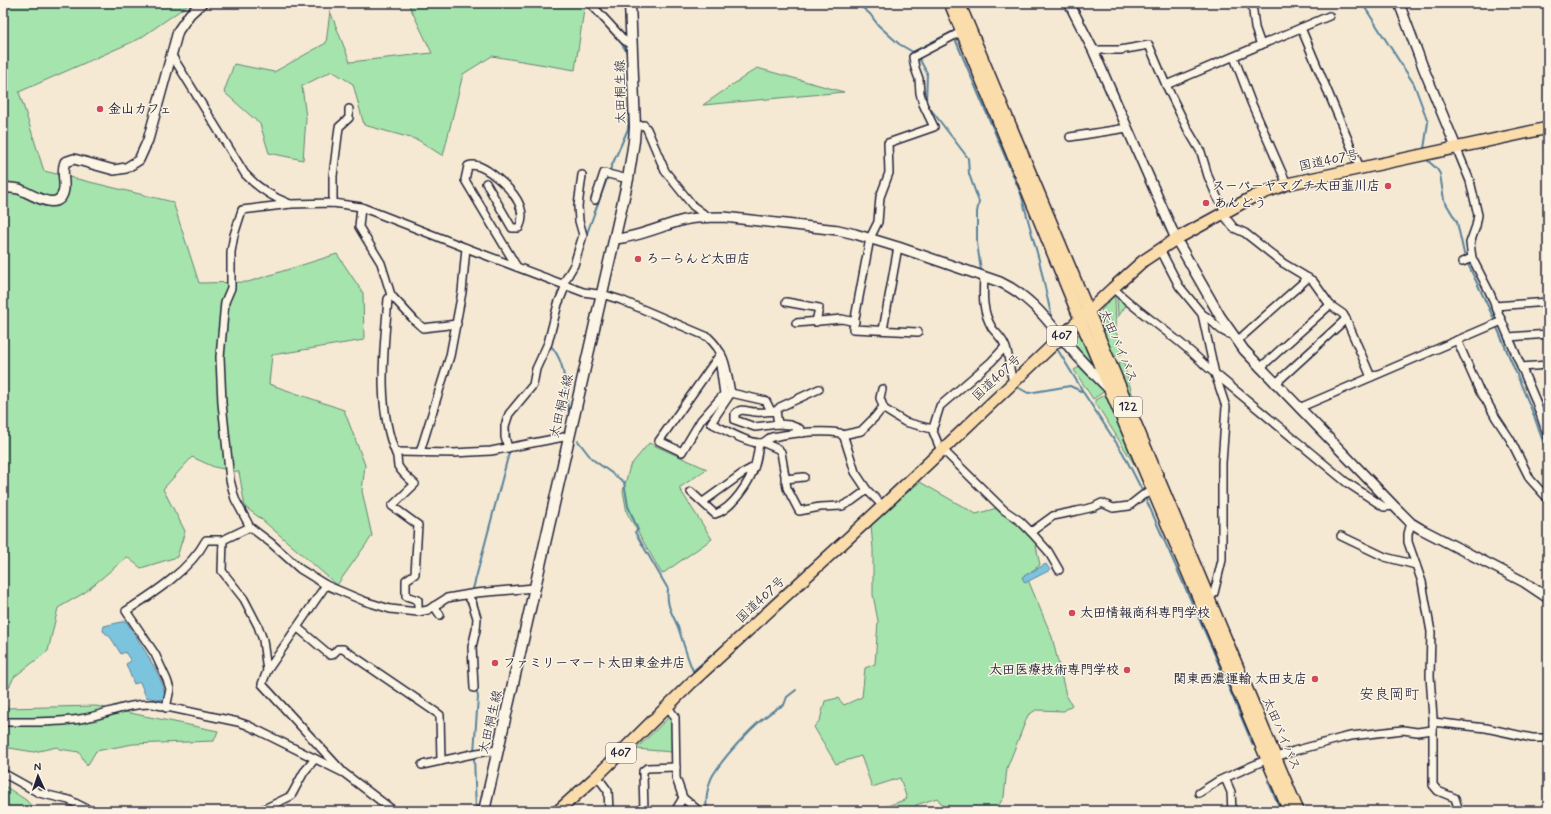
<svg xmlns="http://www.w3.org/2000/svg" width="1551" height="814" viewBox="0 0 1551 814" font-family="Mynerve,'Klee One',sans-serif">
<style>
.green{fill:#a5e4ac;stroke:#648374}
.water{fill:#7cc4dd;stroke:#58839c}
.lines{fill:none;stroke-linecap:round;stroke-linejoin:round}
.stream{stroke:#58839c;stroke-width:2}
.minor-casing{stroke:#22223b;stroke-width:10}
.tertiary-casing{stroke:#22223b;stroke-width:12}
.secondary-casing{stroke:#22223b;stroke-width:13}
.trunk-casing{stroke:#22223b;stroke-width:14}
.minor{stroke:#fcf5e5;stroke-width:7}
.tertiary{stroke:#fcf5e5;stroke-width:9}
.secondary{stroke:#fcf5e5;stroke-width:10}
.trunk{stroke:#fbddab;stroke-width:11}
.poi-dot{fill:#d1495b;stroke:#fcf5e5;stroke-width:1.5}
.labels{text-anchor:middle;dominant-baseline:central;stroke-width:3;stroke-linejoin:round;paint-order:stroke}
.shield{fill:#fcf5e5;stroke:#63616e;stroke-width:1}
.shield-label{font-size:12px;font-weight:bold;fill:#22223b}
.street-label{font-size:13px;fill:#22223b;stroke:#fcf5e5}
.poi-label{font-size:13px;font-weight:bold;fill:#22223b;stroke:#fcf5e5;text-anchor:start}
.quarter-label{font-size:15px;fill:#22223b;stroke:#fcf5e5}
</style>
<rect width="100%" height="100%" fill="#f5e9d3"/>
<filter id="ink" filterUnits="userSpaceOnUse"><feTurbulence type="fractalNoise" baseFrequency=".025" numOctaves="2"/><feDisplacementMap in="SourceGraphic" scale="8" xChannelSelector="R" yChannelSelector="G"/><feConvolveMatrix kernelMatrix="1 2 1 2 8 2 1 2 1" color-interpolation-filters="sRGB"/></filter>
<g filter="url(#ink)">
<!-- green -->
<g class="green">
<polygon points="3,3 191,3 139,39 19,92 44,171 173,202 199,283 248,282 337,254 363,293 364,340 272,355 269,384 344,410 365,465 362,491 372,536 337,585 260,518 245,507 239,472 214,467 192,457 163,489 185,531 177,557 141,568 127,557 84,593 58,608 48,651 14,677 3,700"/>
<polygon points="408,3 585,3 575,70 492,56 463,74 443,156 418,140 364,125 353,84 332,71 302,86 306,118 303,160 269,153 260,124 224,92 234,64 274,72 326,43 330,11 350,62 432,53"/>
<polygon points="757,68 844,92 703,105"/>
<polygon points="1117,294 1127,304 1118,317"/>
<polygon points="1113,297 1115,297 1116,328 1101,310"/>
<polygon points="1100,316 1117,334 1122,354 1112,357 1096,319"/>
<polygon points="1082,332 1099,374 1071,340"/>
<polygon points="1123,361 1133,397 1130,399 1115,364"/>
<polygon points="1083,365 1105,391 1093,399 1074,370"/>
<polygon points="1108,393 1138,462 1134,464 1095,402 1095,400"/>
<polygon points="649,443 707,469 679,488 712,539 662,574 627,513 623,491 630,466"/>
<polygon points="920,482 976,514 997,508 1033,532 1040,565 1026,575 1052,637 1066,695 1072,705 1064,711 1036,710 1028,715 1007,768 1004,797 995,811 947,811 937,798 916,805 916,811 873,811 907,799 900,778 872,787 861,756 836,764 814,727 820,720 825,701 838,698 844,705 862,697 865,668 875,664 878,621 873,595 873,549 871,525 891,506"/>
<polygon points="96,706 218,731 214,741 133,744 96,751 87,766 79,752 59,749 57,747 34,752 3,747 3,708"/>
<polygon points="669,717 672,721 672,752 636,749"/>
<polygon points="3,785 26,800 36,811 3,811"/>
</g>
<!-- water -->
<g class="water">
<polygon points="1046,564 1050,570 1025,583 1022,577"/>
<path d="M126,621c8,13 44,65 38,78l-4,1 -14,-3 -6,-15 -6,2 -8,-20 5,-3 -6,-9 -4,2 -10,-16 -8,-7 1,-5z"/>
</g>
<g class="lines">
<!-- stream -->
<g class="stream">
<polyline points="857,3 870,14 878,25 899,44 913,52 920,60 927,73 926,103 968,158 969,174 979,202 977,212 977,243 981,270"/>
<polyline points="1362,3 1414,84 1428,122 1424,149"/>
<polyline points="620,41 628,54"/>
<polyline points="956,41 1021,194 1039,260 1052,319"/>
<polyline points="913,52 952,32"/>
<polyline points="1426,159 1437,169 1440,174 1444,200 1457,222 1465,258"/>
<polyline points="609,172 628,129 629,109"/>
<polyline points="586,236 608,176"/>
<polyline points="1467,262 1495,321"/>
<polyline points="1496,325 1533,413 1548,456"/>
<path d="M549,344c20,19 14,49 21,73"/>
<polyline points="1056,347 1081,388 1083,392 1123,453 1143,492"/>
<polyline points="1019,388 1028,393 1070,386 1083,392"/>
<polyline points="509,423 510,445"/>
<path d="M578,441l14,18 32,23 4,24 10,24 -3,2 33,57c-2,17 4,24 10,38 5,15 9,30 15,44l39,-33"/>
<polyline points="1145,497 1212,648 1253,745"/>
<polyline points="473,592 473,589 510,449"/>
<polyline points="475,596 479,613"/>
<polyline points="474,752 478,697 476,688"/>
<polyline points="474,756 476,811"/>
<polyline points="1268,781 1281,811"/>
<path d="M707,811c-2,-11 1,-27 6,-36 12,-20 50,-62 71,-70l3,-8 9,-7"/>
</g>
<!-- minor casing -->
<g class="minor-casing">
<g id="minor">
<polyline points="590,3 624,40 632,46"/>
<polyline points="1252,3 1255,28 1261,45"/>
<polyline points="1301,28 1360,168"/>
<polyline points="1093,50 1120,50 1149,45 1166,85 1188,130 1201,152 1208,176 1217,197 1226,211"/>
<path d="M171,54l74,120c13,14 27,23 45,30"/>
<polyline points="1234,57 1251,102 1287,184"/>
<polyline points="1166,85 1329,16"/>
<polyline points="635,127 644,125 647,129 665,171 693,206 708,217"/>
<polyline points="1070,137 1127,128"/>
<polyline points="1456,147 1470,181 1478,215 1476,226 1470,243 1472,258 1489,291 1535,399 1548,437"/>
<path d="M486,183l26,45h7c11,-22 -12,-43 -28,-55 -7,-5 -15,-10 -23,-7l-3,14 52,87"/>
<polyline points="595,200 604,173 628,179"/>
<polyline points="333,203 333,176 339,127 349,118 349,109"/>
<path d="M361,207l-2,20 22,36 10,32 -3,4c-4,51 -12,107 8,155 2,3 1,8 2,12 4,7 11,13 17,18l-23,22 26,19 -3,49 -9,6v16l12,4v12"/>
<polyline points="1222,213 1234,228 1245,233 1283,263 1313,281 1330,305 1343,314 1347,321 1371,377"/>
<polyline points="1160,249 1179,286 1202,314 1215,374 1226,407 1222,463 1222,560 1214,593 1209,599"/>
<polyline points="1462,262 1472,258"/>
<path d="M984,277c-1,18 -2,34 8,51 6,8 10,9 14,20 4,11 3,23 7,33"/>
<polyline points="563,284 574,265 583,235 579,221 578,206 582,175"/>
<path d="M1113,288c29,28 65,49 93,78l140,116 38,25 10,-1"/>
<polyline points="391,295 415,321 423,328 457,324"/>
<polyline points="786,302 819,308 816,322"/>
<polyline points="1495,306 1548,302"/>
<path d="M1202,314c12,6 17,19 31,21"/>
<polyline points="796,323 842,319 855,322"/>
<polyline points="883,330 898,247"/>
<polyline points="918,332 853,329 870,238 878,222 880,197 889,173 888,143 934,127 923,104 920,93 919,79 915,68 913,57 961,32"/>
<polyline points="1509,337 1548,334"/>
<polyline points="1457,340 1480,392 1486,400 1496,418 1510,439 1530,479 1548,499"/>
<polyline points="1237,341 1308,278"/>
<polyline points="719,358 724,394 701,420 682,452 659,441 721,353"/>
<polyline points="1521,367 1548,365"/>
<polyline points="1260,368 1330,305"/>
<polyline points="1275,384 1346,319"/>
<polyline points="882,389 880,398 884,409 905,422 932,429 939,446 1004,510 1020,521 1031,532 1053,516 1077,511 1094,507 1102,503 1113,508 1129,506 1143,495 1154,491"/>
<polyline points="731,393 766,401 771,411"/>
<polyline points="1299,408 1502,321"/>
<polyline points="776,411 780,407 819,389"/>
<path d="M778,424l-2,-13c-6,0 -13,2 -20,1 -8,0 -15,-5 -21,2v6l20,7 23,-3 12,1 10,4 2,4"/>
<polyline points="932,429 934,425 940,406 991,362 1005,347"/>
<polyline points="842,435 861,431 876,416 883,407"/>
<polyline points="764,443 778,449 781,452 787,488 799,511 820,507 842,506 852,501 867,490"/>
<polyline points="508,448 505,437 505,426 509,414 533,385 536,369 548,343 558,304 566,285"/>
<polyline points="396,452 453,453 491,451 569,436"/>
<polyline points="420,452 450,356 462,292 466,248"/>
<polyline points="785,479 804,477"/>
<path d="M691,492l24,22c17,-5 35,-32 40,-49 2,-7 3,-14 4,-22"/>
<polyline points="703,502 743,473 754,467"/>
<polyline points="1411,523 1408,534 1408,542 1422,582 1431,632 1430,676 1433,718 1433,785 1438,791 1455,798 1459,811"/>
<polyline points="1031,532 1048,551 1059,570"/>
<polyline points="1341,536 1385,557 1416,565"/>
<polyline points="223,540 222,571 244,599 258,626 263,640 267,671"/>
<polyline points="326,585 267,671 262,684 342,771"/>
<path d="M534,588l-58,5 -29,5 -19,12 -10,2 -28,-3 -26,-8 -38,-16 -26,-16 -29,-26 -21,-16 -15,-28 -5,-19 -8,-77 -2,-46 5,-55 6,-14v-36l3,-17 8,-25 49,-6 42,-1 28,4 108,42 114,43 22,3 16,5 87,37c19,18 18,32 23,56l-20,30c13,6 33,19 48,20 6,1 8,-5 13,-6 22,-4 46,-7 68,-4l4,4 11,35 12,18 16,16"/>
<polyline points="467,595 472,602 477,618 476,630 472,647 474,688"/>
<polyline points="434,606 440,615"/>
<polyline points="298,628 330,655 332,655 338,649 343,649 440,715 441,761"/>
<polyline points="668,707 675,717 676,778 683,798 699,811"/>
<path d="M166,708l4,-19 -3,-9 -12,-26 -29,-43c28,-18 64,-41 80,-71h17l27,-13"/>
<path d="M3,722c25,0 52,1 77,-3 25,-4 48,-16 73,-15l85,18 9,3 97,48 50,38"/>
<polyline points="1433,722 1486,728 1532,738 1548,738"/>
<polyline points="422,765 477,753 498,750"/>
<polyline points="3,773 39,793 69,800 91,811"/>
<polyline points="597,776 608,791 609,811"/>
<polyline points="1225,778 1231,792 1232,811"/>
<polyline points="1199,793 1218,781 1261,762 1294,751 1342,738 1351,736 1403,730 1417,732 1433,730"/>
<polyline points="260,811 291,796 304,772 315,759"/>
<polyline points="644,811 643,774 643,771 647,768 676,767"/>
<polyline points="675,811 683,798"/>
</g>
</g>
<!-- tertiary casing -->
<g class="tertiary-casing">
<g id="tertiary">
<polyline points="1069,3 1093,50 1176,239 1220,316 1244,350 1394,506 1411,523 1421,529 1524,582 1548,598"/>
<polyline points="1399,3 1423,67 1456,147"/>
<path d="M3,187c5,1 11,1 16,2 11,4 41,26 45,0 1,-10 -3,-18 1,-27l9,-3 40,11 12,-2 13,-8 9,-20 30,-109 12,-17 12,-11"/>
<path d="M615,239c24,-2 46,-13 69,-19 13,-3 26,-3 40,-3l114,13 17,4 43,13 102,35c26,12 44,33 61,55 14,18 31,35 48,52"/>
</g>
</g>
<!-- secondary casing -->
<g class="secondary-casing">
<polyline id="secondary" points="484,811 628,179 634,141 635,127 630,3"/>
</g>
<!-- trunk casing -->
<g class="trunk-casing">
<g id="trunk">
<polyline points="950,3 1080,319 1289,811"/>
<polyline points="959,3 1298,811"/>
<polyline points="558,811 597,776 692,682 883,506 1113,288 1143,261 1176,239 1253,197 1287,184 1548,128"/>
</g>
</g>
<!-- minor -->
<use href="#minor" class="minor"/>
<!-- tertiary -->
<use href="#tertiary" class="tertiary"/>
<!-- secondary -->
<use href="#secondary" class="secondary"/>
<!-- trunk -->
<use href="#trunk" class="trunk"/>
</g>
</g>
<!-- markers -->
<g class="poi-dot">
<circle cx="100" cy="109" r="4"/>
<circle cx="1388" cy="186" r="4"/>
<circle cx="1206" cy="203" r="4"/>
<circle cx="638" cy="259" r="4"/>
<circle cx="1072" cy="613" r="4"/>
<circle cx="495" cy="663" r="4"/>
<circle cx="1127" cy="670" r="4"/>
<circle cx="1315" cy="679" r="4"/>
</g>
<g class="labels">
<!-- shield labels -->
<g class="shield">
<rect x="1047" y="326" width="30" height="20" rx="3"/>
<rect x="1114" y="397" width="28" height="20" rx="3"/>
<rect x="606" y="743" width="30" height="20" rx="3"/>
</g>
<g class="shield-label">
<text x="1062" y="336">407</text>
<text x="1128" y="407">122</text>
<text x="621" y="753">407</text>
</g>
<!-- street labels -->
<g class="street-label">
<text transform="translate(621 92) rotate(-91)">太田桐生線</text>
<text transform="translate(1329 161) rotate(-12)">国道407号</text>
<text transform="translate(1118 346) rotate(67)">太田バイパス</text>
<text transform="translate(997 378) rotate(-43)">国道407号</text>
<text transform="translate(562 406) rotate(-77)">太田桐生線</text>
<text transform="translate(761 600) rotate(-43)">国道407号</text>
<text transform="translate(491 722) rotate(-77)">太田桐生線</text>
<text transform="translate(1281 734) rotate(67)">太田バイパス</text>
</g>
<!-- poi labels -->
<g class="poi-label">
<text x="108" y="109">金山カフェ</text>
<text x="1380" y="186" text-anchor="end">スーパーヤマグチ太田韮川店</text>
<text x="1214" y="203">あんどう</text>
<text x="646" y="259">ろーらんど太田店</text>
<text x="1080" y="613">太田情報商科専門学校</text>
<text x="503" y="663">ファミリーマート太田東金井店</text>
<text x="1119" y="670" text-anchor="end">太田医療技術専門学校</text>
<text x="1307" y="679" text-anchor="end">関東西濃運輸 太田支店</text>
</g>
<!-- quarter labels -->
<g class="quarter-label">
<text x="1389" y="695">安良岡町</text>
</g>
</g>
<!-- margin -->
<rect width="1551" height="814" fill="none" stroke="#fcf5e5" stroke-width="16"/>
<rect x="8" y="8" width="1535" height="798" fill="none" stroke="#22223b" stroke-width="1.5" filter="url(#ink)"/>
<!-- north arrow -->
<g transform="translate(38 776) rotate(357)" stroke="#fcf5e5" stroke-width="3" paint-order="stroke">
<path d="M0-3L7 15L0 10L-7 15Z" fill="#22223b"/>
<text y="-6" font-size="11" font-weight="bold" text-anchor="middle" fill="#22223b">N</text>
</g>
</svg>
